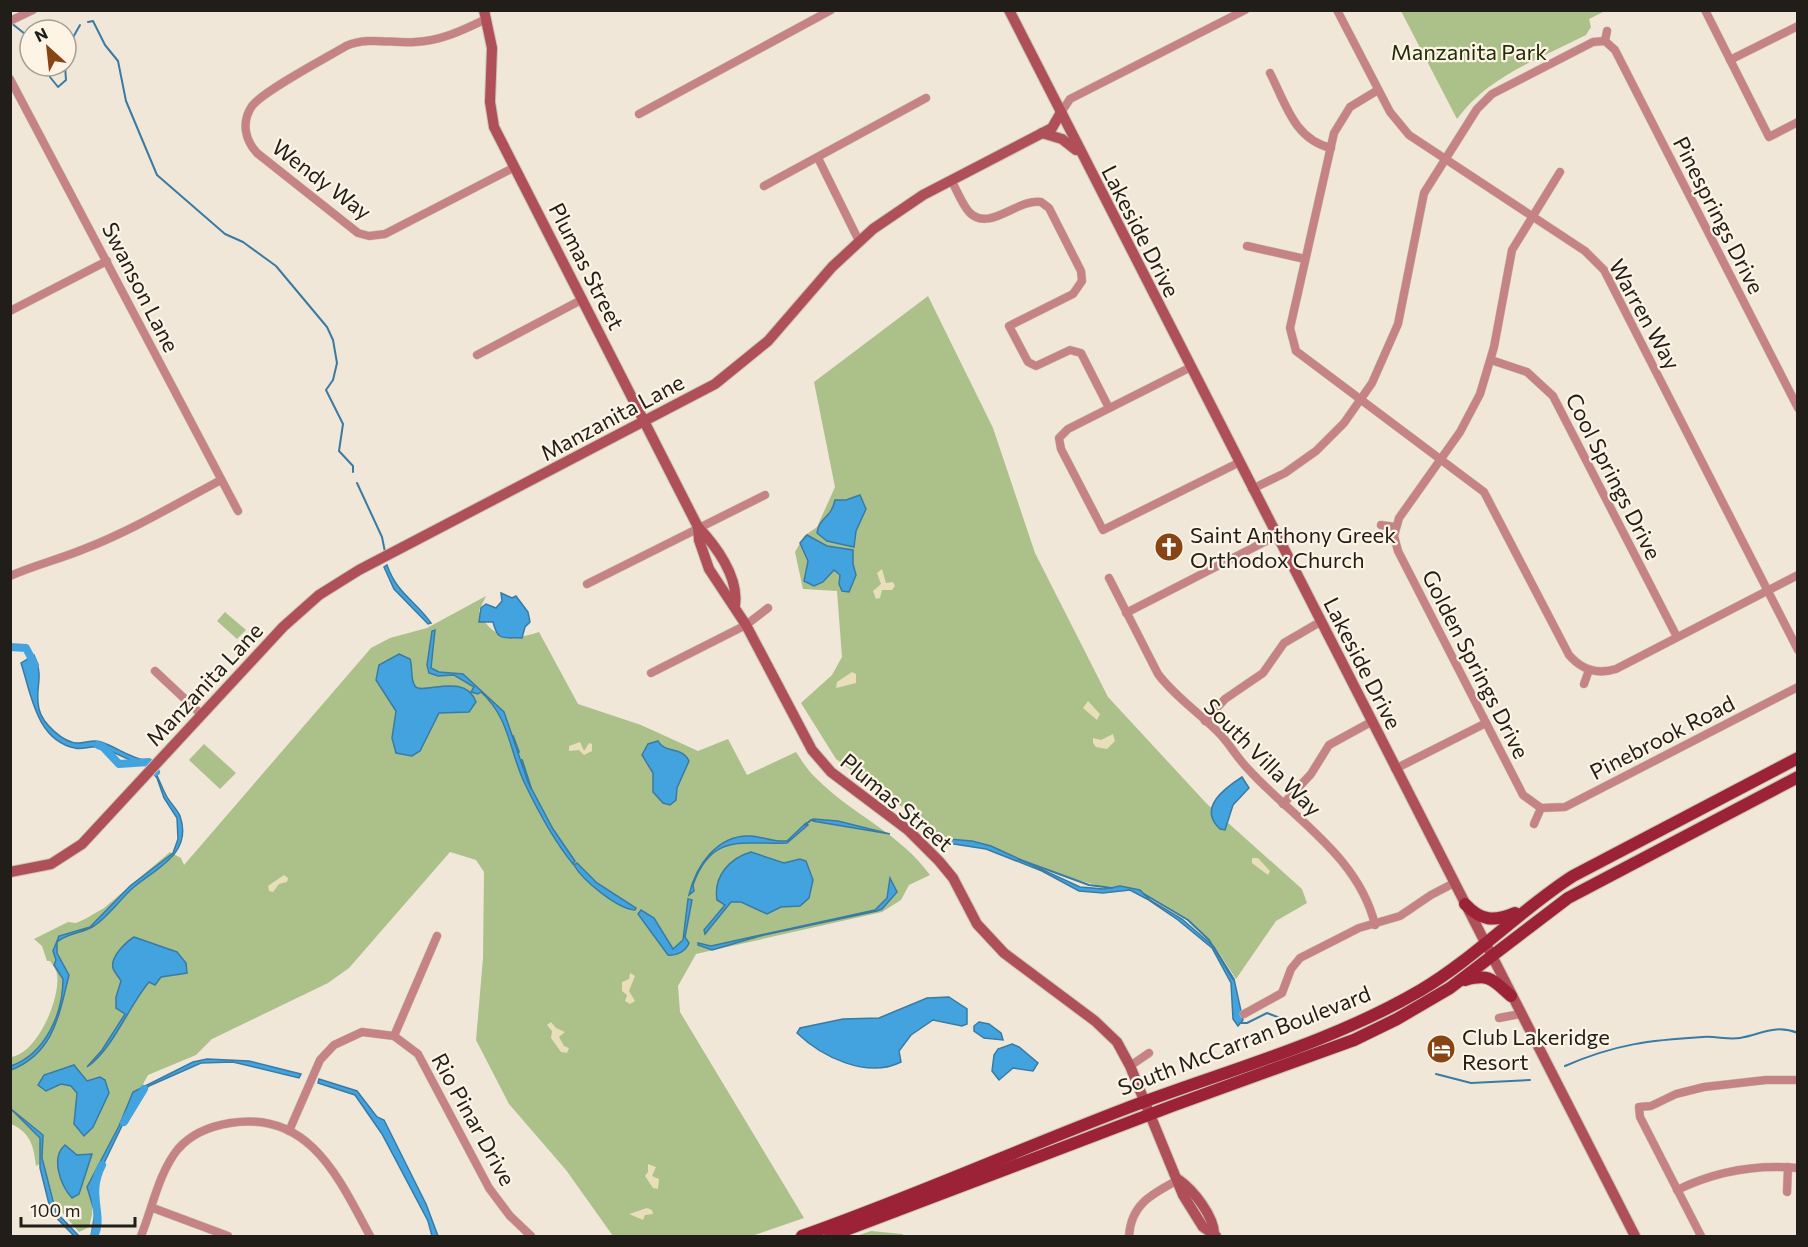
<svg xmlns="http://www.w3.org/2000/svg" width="1808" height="1247" viewBox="0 0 1808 1247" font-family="Commissioner,sans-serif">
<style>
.green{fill:#acc08a}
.sand{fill:#e8deb9}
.water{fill:#43a3de;stroke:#397ba3;stroke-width:1.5}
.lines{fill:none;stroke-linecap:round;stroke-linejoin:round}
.stream{stroke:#397ba3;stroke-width:2}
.canal{stroke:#43a3de;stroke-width:8}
.street-casing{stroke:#cbc3b6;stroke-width:9}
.secondary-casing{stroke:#cbc3b6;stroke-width:12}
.primary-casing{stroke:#cbc3b6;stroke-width:14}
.street{stroke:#c68386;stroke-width:8}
.secondary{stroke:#af4f58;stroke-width:10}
.primary{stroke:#9c2237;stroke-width:12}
.labels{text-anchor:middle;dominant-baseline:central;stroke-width:4.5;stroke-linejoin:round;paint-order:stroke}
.park-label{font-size:22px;fill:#222e07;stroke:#fdf4e6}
.street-label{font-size:22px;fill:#211e19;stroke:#fdf4e6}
.poi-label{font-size:22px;fill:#211e19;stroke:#fdf4e6;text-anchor:start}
</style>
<rect width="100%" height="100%" fill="#f0e7d8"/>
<!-- green -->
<g class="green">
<path d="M1401,11h204l-16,8 2,8 -5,8c-45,23 -98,41 -129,84z"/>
<polygon points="928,296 993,428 1035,553 1108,697 1207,804 1302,889 1307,903 1276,921 1236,979 1217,950 1187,919 1153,900 1121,886 1103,887 1067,877 983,844 962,842 945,848 902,807 836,759 801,703 832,675 842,657 837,591 803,589 795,552 804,536 817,527 835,487 814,382"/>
<path d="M486,596l-7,15c11,28 35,30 60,21l39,72 63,21 57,26 30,-12 19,36 49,-23c6,9 12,19 20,26 35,36 84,55 114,97l-21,10 -8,15 -19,12 -186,42 -18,32 2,26 124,206 -52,18h-139l-47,-66 -57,-66 -33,-64 7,-82 1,-86 -8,-12 -26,-8 -101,116 -21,15 -116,56 -16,16 -48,20 -55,101 -1,39 -3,12 -10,5 -24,-28 -12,-42 -7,4c-2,-20 -6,-34 -25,-42v-67c26,-3 50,-59 46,-83 -1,-4 -4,-9 -7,-13h-3l-5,-15 -8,-7 34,-17 8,1 9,-4 19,-11 66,-56 11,6 3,7 187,-217 19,-10 37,-10z"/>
<polygon points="225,612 246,630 237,639 217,621"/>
<polygon points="204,744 236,773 220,789 189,760"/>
<polygon points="871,1231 902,1234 905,1236 856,1236"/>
</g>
<!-- sand -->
<g class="sand">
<polygon points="882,569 886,583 893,582 895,586 892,590 882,590 880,598 876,599 873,591 881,584 877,573"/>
<polygon points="852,672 856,674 856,683 836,688 837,682"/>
<polygon points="1088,701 1100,714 1097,720 1083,708"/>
<polygon points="1113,734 1115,741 1107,749 1096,747 1093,743 1093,738 1101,740"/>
<polygon points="580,742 584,751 589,743 592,744 592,751 584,755 579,750 569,751 569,746"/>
<polygon points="1252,858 1258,858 1270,871 1268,875 1252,863"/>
<polygon points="284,875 288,878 287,882 279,884 273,892 269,891 268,886"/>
<polygon points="630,973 635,976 629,991 635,1001 630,1004 625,1001 627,995 622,991 622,982 629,979"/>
<polygon points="551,1022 556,1028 565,1032 559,1037 564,1046 569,1048 567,1053 561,1052 551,1038 552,1031 547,1025"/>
<polygon points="648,1164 656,1167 652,1176 659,1179 658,1189 653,1188 645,1176 648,1172"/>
<polygon points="647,1208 652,1210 653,1214 645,1215 643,1220 629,1214"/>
</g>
<!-- water -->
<g class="water">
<path d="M860,495l6,14 -10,22 -2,16 -27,-6 -10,-8c2,-16 14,-14 18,-33h11z"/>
<polygon points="807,535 827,546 853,550 853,564 856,575 849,592 842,591 839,584 840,575 834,570 823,582 814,586 804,581 808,561 800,543"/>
<path d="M387,565c10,29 28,35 44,58l-3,1 -34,-35 -10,-22z"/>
<path d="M501,593l11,5 4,-2 12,16 2,10 -5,5 -3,11c-19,-1 -24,4 -29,-16h-14l2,-14 5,-4 10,4 6,-7z"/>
<path d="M435,630l-4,38 8,4 24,2 41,38 24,70 25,47 22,32 -2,3c-19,-23 -35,-53 -48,-80 -16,-33 -15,-66 -44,-92l-3,2 -7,-2 3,-5 -20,-12 -16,1 -9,-3 -2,-8 5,-34z"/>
<path d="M399,654l11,5c3,8 0,21 5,27 7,10 50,-15 61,16l-7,10 -30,1 -19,38 -8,5 -16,-3 -4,-15 4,-27 -20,-31 3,-15z"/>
<path d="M34,655c11,24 0,32 5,54 3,14 25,35 40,34 9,0 13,-4 22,-1 18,6 26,15 47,19 11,14 11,22 19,36 4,7 10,12 13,19 13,37 -23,52 -46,71 -14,12 -25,29 -40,39 -13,8 -25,6 -37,16v11l12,22c-10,40 -15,78 -58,95v-4c34,-12 52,-52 52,-87l-9,-14 2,-5 -3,-9 6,-15 31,-9 40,-41 43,-33 5,-14 -1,-21 -13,-20 -7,-20 -12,-14c-17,-2 -30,-13 -47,-17 -8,-1 -16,3 -23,1 -39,-8 -44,-55 -54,-85z"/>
<path d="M658,741c7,13 24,5 31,20l-12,27 -1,12 -6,5 -7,-2 -10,-11v-19l-11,-18 6,-11z"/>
<path d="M1242,777l7,11 -16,17 -8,25 -5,-1c-23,-21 5,-41 22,-52z"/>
<polygon points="813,819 838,821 890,834 813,821"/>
<path d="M806,823l2,2 -21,18c-44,2 -75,-11 -94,42l1,6 -5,4c7,-29 28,-61 62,-59 13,1 21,6 36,5z"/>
<polygon points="936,838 972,841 991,846 1080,887 1104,889 1120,886 1140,890 1150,900 1182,919 1214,947 1234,979 1243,1020 1238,1026 1233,1019 1231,983 1212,948 1178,920 1147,899 1130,890 1103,893 1079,891 1042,871 986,849 941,842"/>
<path d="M751,852l33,11 16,-4 6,2 7,19 -4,18 -9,8 -19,1 -14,7 -26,-12h-10l-26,32 -1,-4 21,-25 -8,-5c-4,-24 13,-42 34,-48z"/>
<path d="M577,863l20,20 39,25 -1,2c-17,-1 -52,-29 -61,-45z"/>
<polygon points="890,878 897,892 882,909 877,911 760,936 712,950 698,945 698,943 711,946 875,910 887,898"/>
<path d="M688,899l4,1 -7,37 4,6c-3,8 -12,13 -21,12l-30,-41 3,-4 13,8 19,31 10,-9z"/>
<path d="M134,937l43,15 9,11 1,10 -26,4 -6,8 -6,-3c-21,25 -36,67 -62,85l15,-17 23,-36 -9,-6v-11l5,-16c-2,-4 -7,-9 -8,-13 -3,-11 13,-26 21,-31z"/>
<path d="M949,997l18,12v15l-5,2 -29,-6 -22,15 -12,16 2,11c-34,17 -79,-5 -104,-29l3,-5 43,-9 36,-1 48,-20z"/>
<polygon points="979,1022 989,1024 1001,1033 1003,1040 984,1038 974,1031 974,1026"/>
<polygon points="1012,1044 1019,1047 1038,1063 1033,1071 1013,1068 999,1080 992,1071 994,1055 998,1049"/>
<polygon points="207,1059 249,1061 301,1074 299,1078 233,1062 201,1063 149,1086 134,1101 92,1188 98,1215 97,1235 91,1236 95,1213 87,1187 119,1126 133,1092 193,1062"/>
<polygon points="74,1065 87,1081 100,1077 105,1080 109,1093 93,1127 84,1136 74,1124 77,1093 71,1086 61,1084 46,1091 38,1085 44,1075"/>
<polygon points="319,1079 357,1091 377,1117 384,1120 426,1204 438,1236 432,1236 428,1221 382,1134 355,1095 318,1083"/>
<polygon points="11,1109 43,1135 42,1158 56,1212 79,1236 74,1236 51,1212 40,1168 40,1138"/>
<path d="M65,1145l12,10 15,-1 -13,40 -7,4c-11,-12 -22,-40 -7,-53z"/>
</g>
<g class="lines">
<!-- stream -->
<g class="stream">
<polyline points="10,22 30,38"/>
<polyline points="88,22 93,21 105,45 118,61 126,101 157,175 225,234 243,242 276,266 327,327 333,340 337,363 333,380 326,390 343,424 339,451 353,466 353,472"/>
<polyline points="66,57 71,41 80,25"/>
<polyline points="49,66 50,77 58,87 66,80 65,66"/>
<polyline points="357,483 382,537 385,552"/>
<polyline points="513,736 519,752"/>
<polyline points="522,760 531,788"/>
<polyline points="805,825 811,820 815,820"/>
<polyline points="1018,859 1089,885 1112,888"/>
<polyline points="1144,894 1188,920 1209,940 1233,979"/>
<polyline points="1240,1023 1247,1023 1267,1013 1280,1018 1291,1028"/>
<path d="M1565,1066c50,-22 86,-26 138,-29 13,-1 25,3 37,1 22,-4 35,-14 58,-5"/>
<polyline points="1436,1074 1471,1083 1530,1080"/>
</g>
<!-- canal -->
<g class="canal">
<polyline points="10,647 26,648 35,665"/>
<polyline points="98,745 103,747 119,764 149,762 156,772"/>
<polyline points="124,1122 144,1089"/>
<path d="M94,1236c11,-20 -8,-41 8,-71"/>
</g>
<!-- street casing -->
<g class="street-casing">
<g id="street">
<polyline points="1337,10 1390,112 1409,135 1585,251 1604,270 1798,650"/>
<polyline points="1705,10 1769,137 1798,122"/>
<path d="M486,19c-23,11 -45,22 -71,23 -22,2 -47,-6 -69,4 -20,12 -83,45 -94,60 -11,16 -7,34 5,47l101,80 11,3 16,-2 128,-66"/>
<polyline points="10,21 33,10"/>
<polyline points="1605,41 1615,50 1798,408"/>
<polyline points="1605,41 1607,31"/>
<polyline points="1730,60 1798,26"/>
<path d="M1270,73c16,31 24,66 61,75"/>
<polyline points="10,79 238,511"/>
<path d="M1378,90l-28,17 -16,26 -44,195 6,23 188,141 85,163c13,15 28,20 47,14l182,-94"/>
<polyline points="639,114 831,10"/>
<polyline points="1060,114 1070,99 1245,10"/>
<polyline points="818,158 859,241"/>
<polyline points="1560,172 1512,250 1494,347 1480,394 1460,432 1399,518 1394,536 1398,551 1523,795 1541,808 1565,807 1798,687"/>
<path d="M951,180c6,10 11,25 19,33 20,19 48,-15 71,-11l8,6 32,63 1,10 -9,13 -64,32 19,36 8,4 34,-16 11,3 28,55"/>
<polyline points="764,186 926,98"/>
<polyline points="1247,246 1305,259"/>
<polyline points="10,311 107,261"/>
<polyline points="477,355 583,299"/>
<polyline points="1491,360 1527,372 1553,396 1677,637"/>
<polyline points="1189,368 1068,429 1059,438 1061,449 1103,530 1238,463"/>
<polyline points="1252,489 1285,473 1316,451 1344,423 1372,383 1398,324 1424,193 1477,109 1492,94 1593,42 1605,41"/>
<polyline points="1381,525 1395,527"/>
<path d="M10,576c25,-11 50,-17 74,-27 47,-18 92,-45 137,-69"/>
<path d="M1109,578l49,96c18,24 42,39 62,60 11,12 18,25 29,36 44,48 110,87 126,155"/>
<polyline points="587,584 765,495"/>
<polyline points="1126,613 1276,536"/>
<polyline points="155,671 202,715"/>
<polyline points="651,673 746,625 768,608"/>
<polyline points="1584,684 1589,670"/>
<polyline points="1205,721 1225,699 1263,673 1284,643 1320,622"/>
<polyline points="1395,769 1486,723"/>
<polyline points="1283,804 1311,774 1329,745 1371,722"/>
<polyline points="1534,824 1541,808"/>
<polyline points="1244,1014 1282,993 1291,969 1300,958 1359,928 1400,916 1431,895 1454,883"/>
<polyline points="1499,1018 1520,1014"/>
<polyline points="394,1036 437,936"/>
<polyline points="1130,1066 1149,1053"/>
<polyline points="289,1131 320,1060 334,1045 362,1032 394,1036 418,1054 489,1188 510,1216 531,1236"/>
<path d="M1677,1190c39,-19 78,-26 121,-22"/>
<polyline points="1787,1192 1788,1167"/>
<polyline points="153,1208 228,1236"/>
<path d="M141,1236c11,-27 18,-64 37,-87 14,-16 33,-23 52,-26 80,-13 109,56 140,113"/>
<path d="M1129,1236c2,-32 23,-42 49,-56"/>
<polyline points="1701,1236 1640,1117 1639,1107 1651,1106 1676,1094 1704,1087 1766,1080 1798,1080"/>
</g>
</g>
<!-- secondary casing -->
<g class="secondary-casing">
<g id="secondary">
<path d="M484,10l8,38 -2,54 4,25 204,400c18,19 41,50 37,78"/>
<polyline points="1009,10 1635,1236"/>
<polyline points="1042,133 1062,139 1076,150"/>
<polyline points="698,527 699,540 709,569 746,625 812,750 831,772 908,830 939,861 953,878 977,924 1004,953 1095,1021 1117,1042 1130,1066 1183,1195 1203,1227 1216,1236"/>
<polyline points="10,872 51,864 82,844 283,627 319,595 359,570 715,384 768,341 832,267 873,229 923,195 1052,128 1060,114"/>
<path d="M1179,1180c14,10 35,36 35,54"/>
</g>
</g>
<!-- primary casing -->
<g class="primary-casing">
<g id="primary">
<path d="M1465,904c16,17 29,18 50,9"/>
<path d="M1465,980c25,-7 28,0 46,16"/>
<path d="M802,1236c108,-38 213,-85 320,-126 99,-38 207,-66 299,-120 54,-32 99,-80 152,-114l225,-118"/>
<polyline points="830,1236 1172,1106 1354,1040 1397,1019 1450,988 1568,898 1798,777"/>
</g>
</g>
<!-- street -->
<use href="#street" class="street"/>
<!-- secondary -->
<use href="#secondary" class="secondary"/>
<!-- primary -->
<use href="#primary" class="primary"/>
</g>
<!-- icons -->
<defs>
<g id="church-disc" transform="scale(1.5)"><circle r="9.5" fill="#874414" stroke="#fdf4e6"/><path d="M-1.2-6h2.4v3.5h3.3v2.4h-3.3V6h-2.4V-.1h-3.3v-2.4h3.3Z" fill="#fff"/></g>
<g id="hotel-disc" transform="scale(1.5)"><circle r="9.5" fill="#874414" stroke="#fdf4e6"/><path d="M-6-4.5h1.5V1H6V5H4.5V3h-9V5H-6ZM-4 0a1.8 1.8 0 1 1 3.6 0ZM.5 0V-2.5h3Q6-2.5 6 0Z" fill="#fff"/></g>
</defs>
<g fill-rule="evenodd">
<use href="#church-disc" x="1169" y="547"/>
<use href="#hotel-disc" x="1441" y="1049"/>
</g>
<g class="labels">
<!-- park labels -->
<g class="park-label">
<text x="1469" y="51">Manzanita Park</text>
</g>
<!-- street labels -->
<g class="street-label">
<text transform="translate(322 179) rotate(37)">Wendy Way</text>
<text transform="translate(1719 215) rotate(63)">Pinesprings Drive</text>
<text transform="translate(1141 231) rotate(63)">Lakeside Drive</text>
<text transform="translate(587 266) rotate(63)">Plumas Street</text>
<text transform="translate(141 287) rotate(63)">Swanson Lane</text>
<text transform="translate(1645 314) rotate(61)">Warren Way</text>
<text transform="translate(612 417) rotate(-28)">Manzanita Lane</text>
<text transform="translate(1614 476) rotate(63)">Cool Springs Drive</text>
<text transform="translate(1363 663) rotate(63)">Lakeside Drive</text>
<text transform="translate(1476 664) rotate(63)">Golden Springs Drive</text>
<text transform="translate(204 684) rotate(-47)">Manzanita Lane</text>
<text transform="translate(1662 737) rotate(-27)">Pinebrook Road</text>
<text transform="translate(1263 757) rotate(45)">South Villa Way</text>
<text transform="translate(897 802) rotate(40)">Plumas Street</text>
<text transform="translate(1244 1040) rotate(-21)">South McCarran Boulevard</text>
<text transform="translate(474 1119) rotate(61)">Rio Pinar Drive</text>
</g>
<!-- poi labels -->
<g class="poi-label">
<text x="1190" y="534">Saint Anthony Greek<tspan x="1190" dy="25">Orthodox Church</tspan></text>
<text x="1462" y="1036">Club Lakeridge<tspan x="1462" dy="25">Resort</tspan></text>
</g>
</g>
<!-- border -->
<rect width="1808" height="1247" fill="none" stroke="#211e19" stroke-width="24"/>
<!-- north arrow -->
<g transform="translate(48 48) rotate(333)"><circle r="28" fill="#fdf4e6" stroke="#a59e94" stroke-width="1.5"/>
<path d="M0-4.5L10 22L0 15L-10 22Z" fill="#874414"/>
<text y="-9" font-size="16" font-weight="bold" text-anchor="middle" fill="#211e19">N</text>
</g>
<!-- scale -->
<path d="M21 1217v9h114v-9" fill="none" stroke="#211e19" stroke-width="3"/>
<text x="30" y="1217" font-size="18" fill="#211e19" stroke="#fdf4e6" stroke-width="4.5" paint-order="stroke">100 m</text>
</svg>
